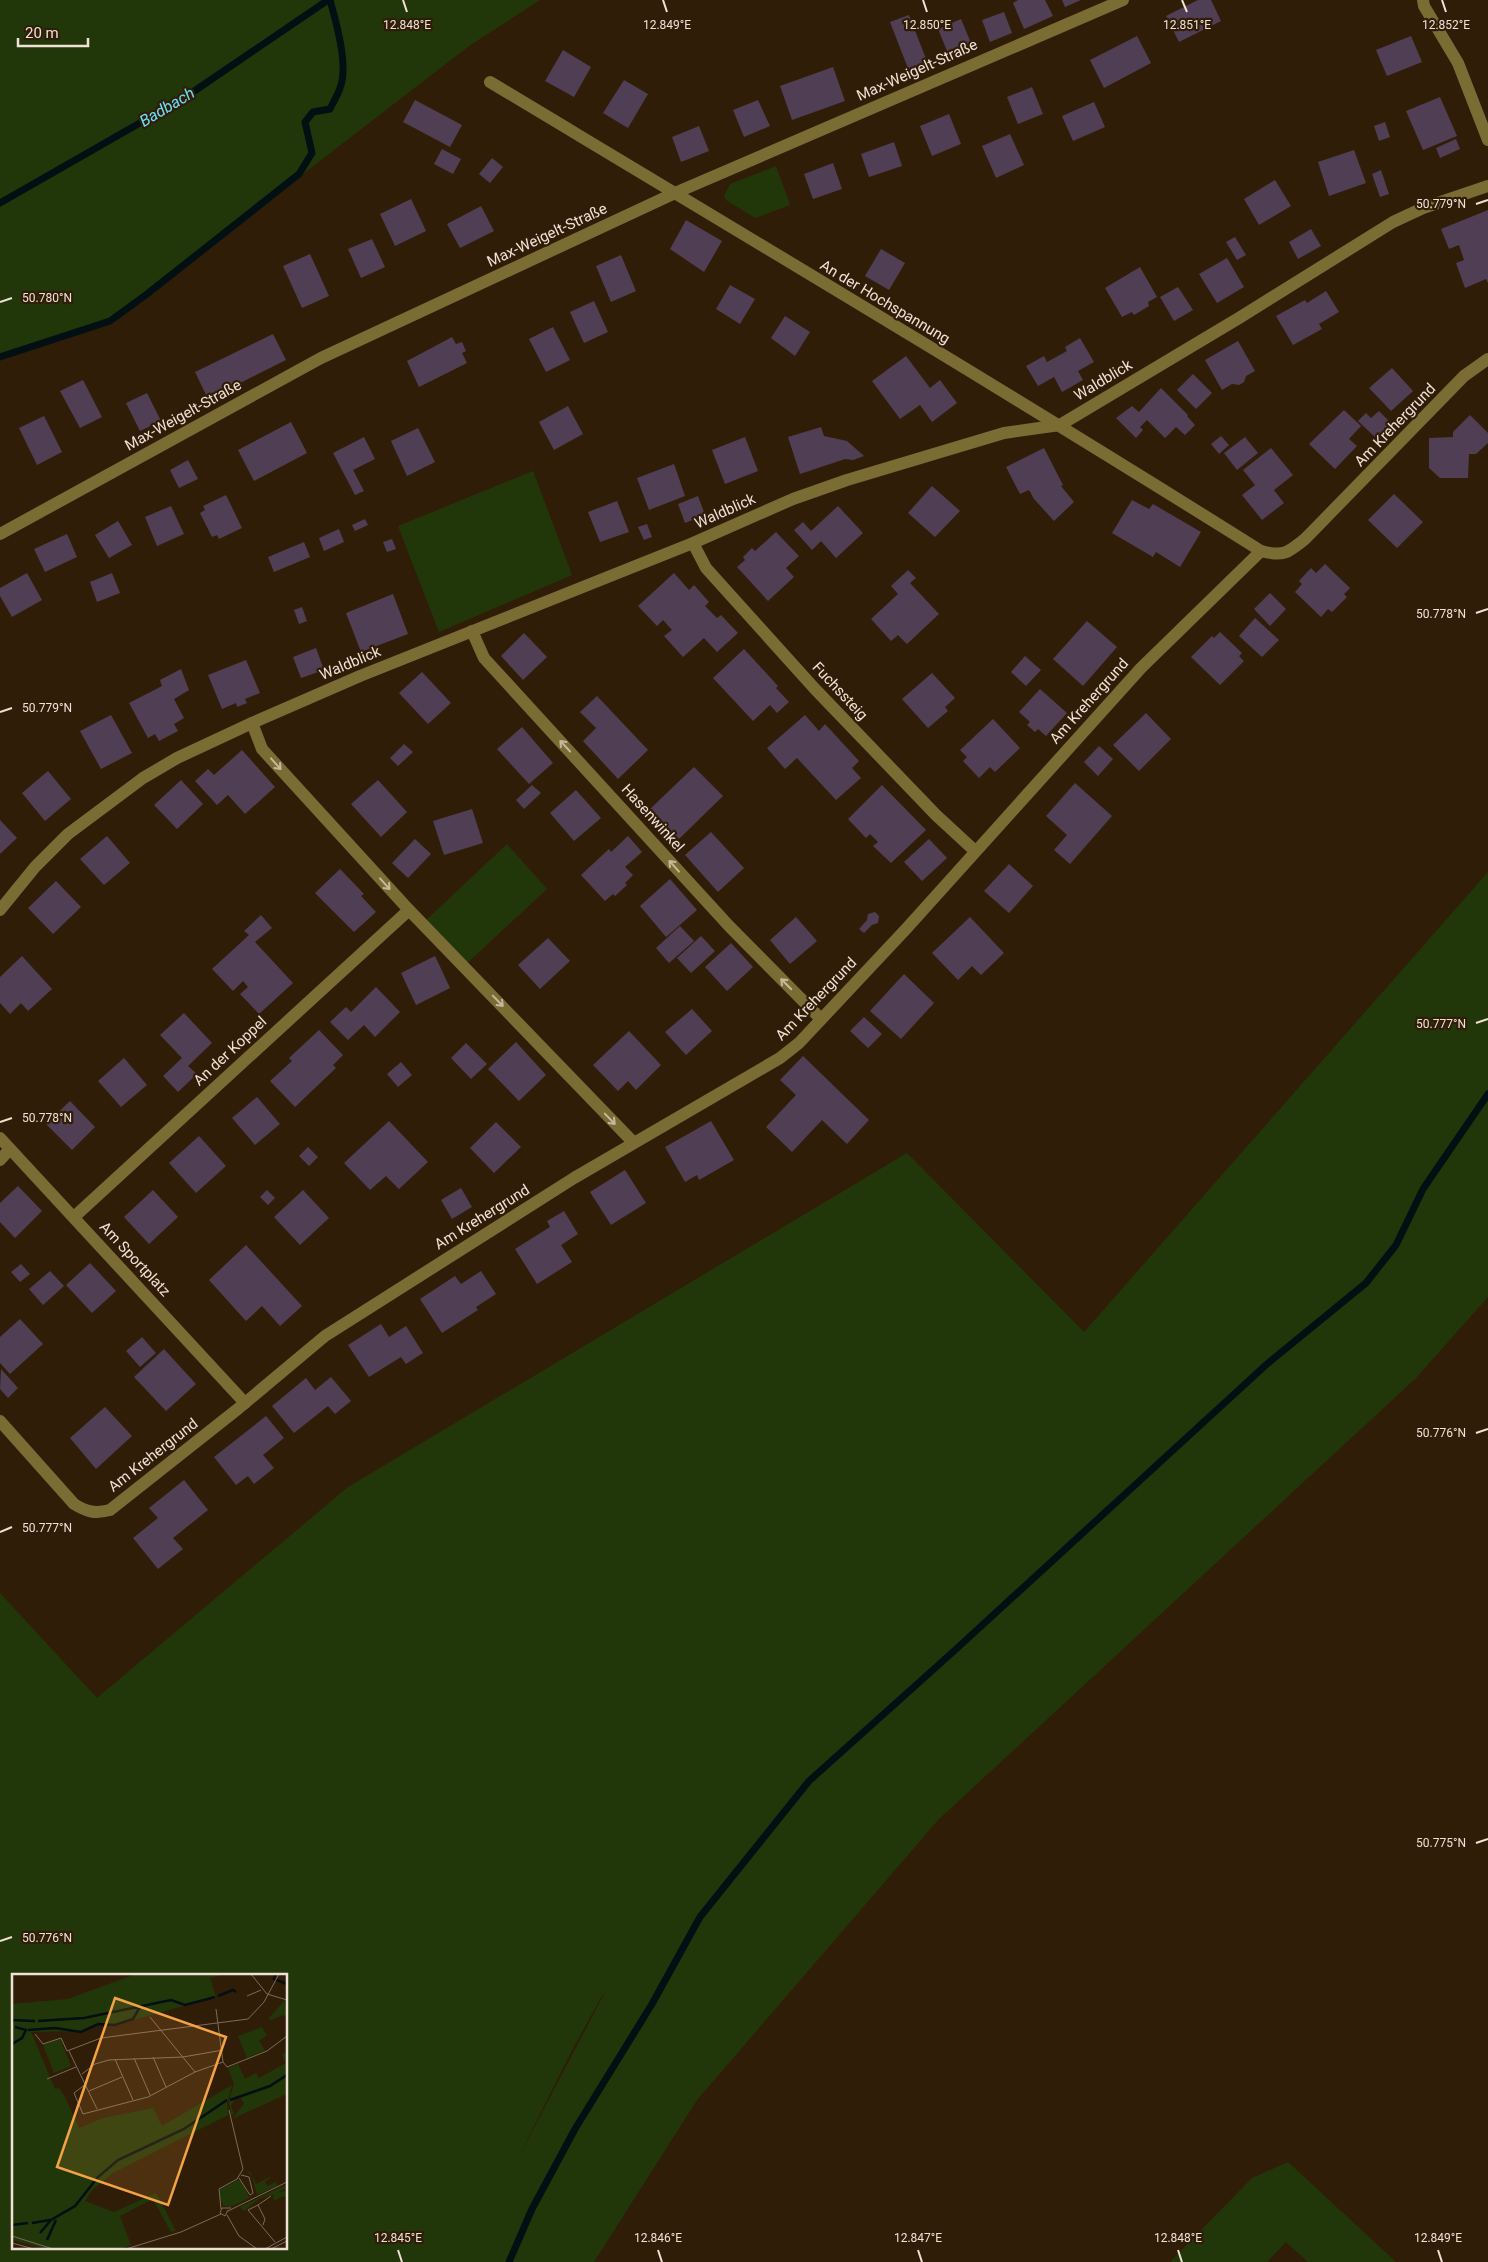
<svg xmlns="http://www.w3.org/2000/svg" width="1488" height="2262" viewBox="0 0 1488 2262" font-family="Roboto,sans-serif">
<style>
.green{fill:#223709;fill-rule:evenodd}
.lines{fill:none;stroke-linecap:round;stroke-linejoin:round}
.stream{stroke:#020f13;stroke-width:7}
.building{fill:#503e54}
.minor{stroke:#7b6c34;stroke-width:12}
.oneway{stroke:#c6b89d}
.ticks{fill:none;stroke:#efe1d5;stroke-width:2}
.labels{text-anchor:middle;dominant-baseline:central;stroke-width:4.5;stroke-linejoin:round;paint-order:stroke}
.street-label{font-size:15px;fill:#efe1d5;stroke:#301d08}
.water-label{font-size:16px;font-style:italic;fill:#69e0fc;stroke:#301d08}
.inset-river{fill:none;stroke:#020f13;stroke-width:2.5}
.inset-road{fill:none;stroke:#7c6b5a;stroke-width:1}
.view{fill:#f4a344;fill-opacity:0.15;stroke:#f4a344;stroke-width:2.5}
.inset-edge{fill:none;stroke:#efe1d5;stroke-width:2.5}
.ticks-label{font-size:12px;text-anchor:middle;fill:#efe1d5;stroke:#301d08;stroke-width:4.5;stroke-linejoin:round;paint-order:stroke}
</style>
<rect width="100%" height="100%" fill="#301d08"/>
<!-- green -->
<g class="green">
<polygon points="0,0 540,0 469,46 115,319 0,357"/>
<polygon points="776,166 790,205 755,218 726,200 724,196 730,184"/>
<polygon points="533,471 572,575 439,632 398,526"/>
<polygon points="507,844 547,889 464,966 423,923"/>
<path d="M1488,872v425l-73,82 -477,441 -241,280 -103,162h-594v-669l97,105 251,-211 559,-334 177,179zM14,1976h272v272h-272zM603,1994h1l-89,170 56,-112z"/>
<polygon points="1288,2162 1396,2262 1308,2262 1286,2242 1267,2262 1170,2262 1252,2178"/>
</g>
<g class="lines">
<!-- stream -->
<g class="stream">
<polyline points="0,203 187,96 328,0"/>
<path d="M0,357l110,-36 37,-27 152,-120 13,-21 -7,-31 8,-10 17,-3c3,-7 8,-14 10,-21 9,-22 -4,-66 -10,-88"/>
<polyline points="509,2262 532,2209 575,2129 652,2004 700,1917 809,1781 954,1651 1267,1364 1366,1283 1396,1245 1423,1189 1488,1094"/>
</g>
</g>
<!-- building -->
<g class="building">
<polygon points="1018,0 1045,0 1053,16 1024,29 1013,3"/>
<polygon points="1062,0 1081,0 1065,7"/>
<polygon points="1198,0 1211,0 1221,21 1179,42 1166,16"/>
<polygon points="1004,12 1012,33 990,42 982,20"/>
<polygon points="909,15 928,64 909,71 890,22"/>
<polygon points="961,19 973,48 950,58 938,29"/>
<polygon points="1137,36 1151,63 1104,88 1090,60"/>
<polygon points="1411,36 1422,62 1387,76 1376,50"/>
<polygon points="563,50 591,67 574,97 545,81"/>
<polygon points="833,67 845,101 792,120 780,86"/>
<polygon points="624,80 648,94 628,128 603,113"/>
<polygon points="1032,87 1043,114 1018,124 1007,97"/>
<polygon points="1440,97 1457,136 1423,150 1406,111"/>
<polygon points="415,100 462,125 450,147 403,122"/>
<polygon points="758,100 770,126 744,137 733,110"/>
<polygon points="1094,102 1105,127 1073,141 1062,116"/>
<polygon points="949,114 961,144 932,156 920,126"/>
<polygon points="1385,122 1390,137 1379,141 1374,126"/>
<polygon points="699,126 709,151 681,162 672,137"/>
<polygon points="1010,134 1024,165 996,178 982,146"/>
<polygon points="1456,139 1460,149 1440,158 1436,148"/>
<polygon points="894,142 902,166 869,177 861,154"/>
<polygon points="442,149 461,159 453,174 434,164"/>
<polygon points="1354,150 1366,183 1329,196 1318,162"/>
<polygon points="492,158 503,167 490,183 479,174"/>
<polygon points="833,163 842,189 813,199 804,174"/>
<polygon points="1381,170 1389,194 1380,197 1372,174"/>
<polygon points="1275,180 1291,206 1259,225 1244,199"/>
<polygon points="411,199 426,231 395,246 380,214"/>
<polygon points="481,206 494,231 460,248 447,224"/>
<polygon points="1488,210 1488,283 1486,279 1465,288 1456,263 1464,260 1459,245 1449,249 1441,229"/>
<polygon points="686,220 722,241 704,272 670,249"/>
<polygon points="1311,229 1321,246 1298,259 1289,242"/>
<polygon points="1235,237 1246,255 1237,260 1226,242"/>
<polygon points="372,239 385,267 361,278 348,249"/>
<polygon points="881,249 905,263 889,290 865,276"/>
<polygon points="310,254 329,296 302,308 283,266"/>
<polygon points="621,255 636,291 611,302 596,266"/>
<polygon points="1227,258 1244,287 1217,303 1199,274"/>
<polygon points="1140,267 1157,297 1148,302 1149,306 1134,315 1132,312 1122,317 1105,288"/>
<polygon points="730,285 755,299 740,324 716,309"/>
<polygon points="1178,287 1193,310 1174,321 1160,297"/>
<polygon points="1326,291 1339,312 1319,324 1322,329 1293,345 1276,316 1305,300 1307,303"/>
<polygon points="594,301 608,332 584,343 570,312"/>
<polygon points="785,316 810,332 795,356 771,338"/>
<polygon points="553,327 570,360 546,372 529,339"/>
<polygon points="273,334 286,360 208,399 195,372"/>
<polygon points="452,337 456,344 462,342 466,351 462,353 467,363 419,387 407,361"/>
<polygon points="1080,338 1094,362 1078,371 1083,380 1062,392 1054,377 1038,386 1026,366 1044,356 1047,362 1067,351 1065,347"/>
<polygon points="1238,341 1255,371 1246,376 1244,382 1239,385 1232,384 1222,390 1205,360"/>
<polygon points="906,356 930,388 940,380 957,403 932,422 920,405 900,419 872,381"/>
<polygon points="1392,368 1413,391 1391,411 1369,388"/>
<polygon points="1193,374 1212,393 1196,409 1177,390"/>
<polygon points="83,380 102,417 80,428 60,391"/>
<polygon points="1161,388 1188,415 1187,416 1195,425 1185,435 1176,427 1165,438 1147,420 1140,427 1143,430 1136,438 1116,418 1132,406 1139,412"/>
<polygon points="147,393 161,421 140,431 126,403"/>
<polygon points="568,406 583,434 554,450 539,422"/>
<polygon points="1344,410 1361,426 1349,439 1357,446 1335,469 1309,444"/>
<polygon points="1379,411 1392,424 1377,439 1358,421 1366,413 1371,418"/>
<polygon points="1470,415 1488,433 1488,443 1476,454 1469,454 1468,478 1440,478 1429,468 1429,438 1453,437 1453,432"/>
<polygon points="44,416 62,452 37,465 19,428"/>
<polygon points="291,422 307,453 254,481 238,450"/>
<polygon points="821,427 824,436 847,441 864,456 853,460 845,459 800,474 788,437"/>
<polygon points="418,428 435,462 407,476 391,441"/>
<polygon points="1221,436 1229,445 1219,454 1211,444"/>
<polygon points="364,437 375,459 353,470 364,491 355,495 333,453"/>
<polygon points="745,437 758,471 725,484 712,450"/>
<polygon points="1245,437 1258,453 1237,470 1224,453"/>
<polygon points="1044,448 1063,485 1061,486 1074,502 1054,521 1034,499 1029,490 1020,494 1006,467"/>
<polygon points="1271,448 1293,475 1274,490 1284,503 1262,520 1242,495 1255,485 1243,470"/>
<polygon points="188,460 198,479 179,488 170,470"/>
<polygon points="674,464 685,496 649,510 637,478"/>
<polygon points="932,486 960,511 935,537 908,513"/>
<polygon points="1394,494 1423,522 1397,548 1368,520"/>
<polygon points="226,495 242,528 219,539 217,535 212,537 200,513 205,510 203,506"/>
<polygon points="698,496 705,515 685,523 678,504"/>
<polygon points="1132,500 1149,509 1153,504 1201,532 1180,567 1156,552 1153,557 1112,533"/>
<polygon points="617,501 629,532 600,542 588,512"/>
<polygon points="171,506 184,534 157,546 145,517"/>
<polygon points="838,506 863,533 836,558 821,541 812,550 794,530 803,522 811,531"/>
<polygon points="365,519 368,525 355,531 352,525"/>
<polygon points="118,521 132,545 109,558 95,535"/>
<polygon points="647,524 652,537 644,540 638,527"/>
<polygon points="339,529 344,542 324,551 319,538"/>
<polygon points="776,532 799,556 786,568 794,577 768,601 737,567 745,560 743,557 752,548 755,551"/>
<polygon points="67,534 77,557 45,572 34,549"/>
<polygon points="392,539 396,549 387,552 383,542"/>
<polygon points="304,542 310,557 274,572 268,557"/>
<polygon points="1325,564 1350,588 1344,594 1347,597 1332,612 1328,609 1321,617 1295,592 1302,584 1299,581 1311,568 1316,573"/>
<polygon points="908,570 916,578 910,583 939,614 907,644 898,635 891,641 871,619 898,594 891,586"/>
<polygon points="27,573 42,600 12,617 0,596 0,588"/>
<polygon points="112,573 120,593 97,602 90,582"/>
<polygon points="674,573 689,590 694,585 709,602 705,606 717,618 721,615 738,633 717,652 704,638 683,657 664,636 672,630 663,620 657,626 638,606"/>
<polygon points="1270,593 1286,609 1270,626 1254,609"/>
<polygon points="393,594 408,634 361,652 346,613"/>
<polygon points="302,607 307,621 299,624 294,610"/>
<polygon points="1255,618 1279,640 1262,657 1239,636"/>
<polygon points="1087,621 1117,647 1083,686 1053,659"/>
<polygon points="1220,632 1242,653 1239,656 1244,661 1220,685 1191,657 1212,636 1214,638"/>
<polygon points="524,633 547,657 523,680 501,656"/>
<polygon points="316,648 324,670 301,678 293,657"/>
<polygon points="744,649 778,686 776,688 789,702 777,713 770,705 753,721 713,678"/>
<polygon points="1025,656 1041,670 1026,686 1011,672"/>
<polygon points="246,660 260,693 245,699 247,703 237,707 236,703 222,709 208,675"/>
<polygon points="181,669 189,690 174,699 184,718 174,724 178,731 159,741 155,734 148,738 129,703 162,686 160,680"/>
<polygon points="422,672 451,703 428,724 399,693"/>
<polygon points="932,673 955,698 945,707 948,711 928,728 902,699"/>
<polygon points="1040,689 1067,713 1046,736 1038,729 1035,732 1027,725 1030,722 1019,712"/>
<polygon points="597,696 648,750 618,779 583,741 596,728 580,712"/>
<polygon points="1146,713 1171,739 1139,771 1113,745"/>
<polygon points="111,715 132,753 101,769 80,731"/>
<polygon points="805,715 819,731 825,724 859,761 852,768 861,778 836,800 797,758 785,769 767,748"/>
<polygon points="993,719 1020,748 995,772 990,767 979,778 963,761 967,757 960,750"/>
<polygon points="522,727 553,763 529,784 497,749"/>
<polygon points="404,744 413,752 398,766 390,758"/>
<polygon points="1099,746 1113,759 1098,776 1084,762"/>
<polygon points="242,750 275,787 245,814 228,795 217,805 195,781 208,769 214,775"/>
<polygon points="694,767 723,796 679,839 650,809"/>
<polygon points="48,771 71,799 45,821 22,793"/>
<polygon points="181,780 203,804 177,829 154,805"/>
<polygon points="378,780 407,812 381,837 351,804"/>
<polygon points="1075,783 1112,816 1070,864 1054,850 1067,835 1046,816"/>
<polygon points="532,785 541,793 524,809 516,800"/>
<polygon points="882,785 926,830 891,863 873,846 878,842 870,834 866,838 848,819"/>
<polygon points="576,790 601,818 574,841 550,813"/>
<polygon points="472,809 483,843 444,855 433,821"/>
<polygon points="0,820 17,838 0,854"/>
<polygon points="711,832 744,868 718,892 685,855"/>
<polygon points="107,836 130,863 104,885 80,859"/>
<polygon points="628,836 642,852 625,867 633,875 625,883 627,885 615,896 613,894 605,901 581,875 609,849 611,852"/>
<polygon points="415,839 431,854 408,878 392,863"/>
<polygon points="929,839 947,858 922,881 904,862"/>
<polygon points="1009,864 1033,886 1009,913 984,891"/>
<polygon points="340,869 364,894 361,896 376,912 354,932 315,893"/>
<polygon points="670,879 697,910 666,937 640,906"/>
<polygon points="56,881 81,907 53,934 28,908"/>
<polygon points="875,912 879,916 878,923 872,925 864,933 859,929 867,920 868,914"/>
<polygon points="261,915 272,928 255,942 293,983 259,1014 240,994 248,987 243,981 233,991 212,969 249,935 244,931"/>
<polygon points="796,917 817,941 790,964 770,940"/>
<polygon points="970,917 1004,953 981,975 972,966 958,980 932,953"/>
<polygon points="680,926 694,941 669,963 656,948"/>
<polygon points="701,936 715,951 691,973 677,958"/>
<polygon points="548,938 570,961 540,989 518,965"/>
<polygon points="731,943 753,967 727,991 705,967"/>
<polygon points="22,956 52,989 28,1011 21,1003 10,1014 0,1003 0,977"/>
<polygon points="435,956 450,988 416,1005 401,973"/>
<polygon points="904,974 934,1003 901,1039 870,1011"/>
<polygon points="376,987 400,1012 375,1037 364,1025 348,1040 330,1022 346,1007 351,1012"/>
<polygon points="692,1009 712,1031 686,1055 665,1032"/>
<polygon points="184,1013 212,1043 188,1066 197,1074 178,1092 163,1076 182,1058 160,1035"/>
<polygon points="864,1017 882,1034 868,1048 850,1031"/>
<polygon points="319,1030 343,1055 333,1065 336,1068 295,1107 270,1081 292,1061 289,1058"/>
<polygon points="629,1031 661,1065 636,1090 628,1081 618,1091 593,1065"/>
<polygon points="516,1042 546,1075 519,1101 488,1069"/>
<polygon points="466,1043 487,1064 471,1079 451,1058"/>
<polygon points="803,1056 869,1120 847,1144 822,1120 792,1152 766,1127 796,1095 780,1080"/>
<polygon points="124,1058 147,1085 121,1107 98,1081"/>
<polygon points="401,1062 412,1075 398,1087 387,1074"/>
<polygon points="257,1097 280,1124 255,1145 232,1118"/>
<polygon points="70,1101 95,1127 72,1150 46,1124"/>
<polygon points="389,1121 428,1162 399,1189 386,1176 370,1190 344,1163"/>
<polygon points="711,1121 734,1160 699,1180 697,1175 685,1182 665,1147"/>
<polygon points="496,1122 521,1147 494,1173 470,1148"/>
<polygon points="199,1136 226,1166 196,1193 169,1163"/>
<polygon points="308,1147 318,1157 309,1166 299,1156"/>
<polygon points="625,1170 646,1203 611,1225 590,1192"/>
<polygon points="18,1186 42,1211 15,1238 0,1222 0,1203"/>
<polygon points="461,1188 472,1207 452,1219 441,1200"/>
<polygon points="153,1190 178,1217 149,1244 124,1217"/>
<polygon points="267,1190 275,1198 268,1205 260,1197"/>
<polygon points="303,1190 329,1218 300,1245 274,1217"/>
<polygon points="564,1211 578,1234 561,1245 572,1262 537,1284 515,1249 550,1227 547,1221"/>
<polygon points="246,1245 302,1306 280,1326 262,1306 246,1321 209,1280"/>
<polygon points="90,1263 116,1291 92,1313 66,1285"/>
<polygon points="21,1264 30,1274 20,1282 11,1272"/>
<polygon points="50,1271 64,1286 43,1305 29,1289"/>
<polygon points="481,1271 496,1294 476,1307 478,1310 442,1333 420,1299 455,1276 461,1284"/>
<polygon points="20,1319 43,1344 10,1374 0,1363 0,1337"/>
<polygon points="381,1324 389,1337 406,1326 423,1353 406,1364 401,1357 369,1377 348,1345"/>
<polygon points="142,1337 156,1353 140,1367 126,1351"/>
<polygon points="164,1349 196,1384 166,1411 134,1377"/>
<polygon points="1,1369 18,1388 8,1398 0,1389"/>
<polygon points="331,1377 351,1401 335,1414 328,1406 294,1433 272,1406 306,1378 315,1390"/>
<polygon points="105,1407 132,1436 96,1469 70,1438"/>
<polygon points="266,1416 284,1438 263,1455 274,1468 254,1484 248,1476 236,1485 214,1457"/>
<polygon points="184,1480 208,1510 173,1538 183,1549 158,1569 133,1538 158,1518 149,1508"/>
</g>
<g class="lines">
<!-- minor -->
<g class="minor">
<polyline points="1423,0 1424,6 1458,63 1488,140"/>
<path d="M490,82c258,155 516,309 771,469 22,6 27,2 44,-12l159,-163 24,-17"/>
<polyline points="0,534 321,358 675,193 1123,0"/>
<polyline points="693,543 706,568 815,689 936,815 975,851"/>
<polyline points="472,631 484,658 729,926 820,1018"/>
<polyline points="252,723 262,749 409,910 633,1142"/>
<polyline points="0,910 35,867 68,834 143,778 177,758 252,723 360,676 693,543 793,499 847,480 1004,433 1060,425 1239,318 1393,222 1423,208 1488,186"/>
<polyline points="0,1138 245,1403"/>
<polyline points="0,1160 10,1149"/>
<polyline points="74,1217 409,910"/>
<path d="M0,1421l74,83c13,8 21,10 36,6l129,-102 86,-72 249,-158 206,-120 19,-15 107,-114 235,-261 120,-117"/>
</g>
</g>
<!-- one-way arrows -->
<defs><path id="oneway-shaft" d="M-6 0H5M1.5-3L5.5 0L1.5 3" fill="none" stroke-width="1.6" stroke-linecap="round" stroke-linejoin="round" transform="scale(1.25)"/></defs>
<g class="oneway">
<use href="#oneway-shaft" transform="translate(565 746) rotate(-133)"/>
<use href="#oneway-shaft" transform="translate(276 764) rotate(48)"/>
<use href="#oneway-shaft" transform="translate(674 866) rotate(-132)"/>
<use href="#oneway-shaft" transform="translate(385 884) rotate(48)"/>
<use href="#oneway-shaft" transform="translate(786 984) rotate(-135)"/>
<use href="#oneway-shaft" transform="translate(498 1001) rotate(46)"/>
<use href="#oneway-shaft" transform="translate(610 1119) rotate(46)"/>
</g>
<!-- ticks -->
<path class="ticks" d="M403,0l4,12M663,0l4,12M923,0l4,12M1182,0l5,12M1442,0l4,12M1476,204l12,-4M0,302l12,-4M1476,613l12,-4M0,712l12,-4M1476,1023l12,-4M0,1122l12,-4M1476,1433l12,-4M0,1532l12,-5M1476,1843l12,-4M0,1941l12,-4M398,2250l4,12M658,2250l4,12M918,2250l4,12M1178,2250l4,12M1438,2250l4,12"/>
<g class="labels">
<!-- street labels -->
<g class="street-label">
<text transform="translate(917 70) rotate(-24)">Max-Weigelt-Straße</text>
<text transform="translate(547 235) rotate(-25)">Max-Weigelt-Straße</text>
<text transform="translate(885 302) rotate(31)">An der Hochspannung</text>
<text transform="translate(1103 380) rotate(-31)">Waldblick</text>
<text transform="translate(183 415) rotate(-29)">Max-Weigelt-Straße</text>
<text transform="translate(1395 425) rotate(-46)">Am Krehergrund</text>
<text transform="translate(725 511) rotate(-24)">Waldblick</text>
<text transform="translate(350 663) rotate(-23)">Waldblick</text>
<text transform="translate(840 691) rotate(47)">Fuchssteig</text>
<text transform="translate(1089 701) rotate(-48)">Am Krehergrund</text>
<text transform="translate(653 818) rotate(48)">Hasenwinkel</text>
<text transform="translate(816 999) rotate(-46)">Am Krehergrund</text>
<text transform="translate(230 1051) rotate(-43)">An der Koppel</text>
<text transform="translate(482 1217) rotate(-32)">Am Krehergrund</text>
<text transform="translate(135 1259) rotate(47)">Am Sportplatz</text>
<text transform="translate(153 1455) rotate(-38)">Am Krehergrund</text>
</g>
<!-- water labels -->
<g class="water-label">
<text transform="translate(167 107) rotate(-31)">Badbach</text>
</g>
</g>
<!-- overview -->
<g transform="translate(12 1974)">
<rect width="275" height="275" fill="#301d08"/>
<path d="M124,0h89l-15,4 6,19 -101,28h-18l-16,6 -50,1 24,57 4,-1 6,9 14,31 24,-10 50,-10 9,18 70,-41 -5,18 1,12 -115,58 -21,17 -7,11 29,11 42,-19 20,38 -5,1 -18,-33 -33,17 11,29 -11,4h-74l-34,-9v-236l56,-5zM273,26l2,17 -4,-2 -12,5 -2,-2zM250,53l5,8 -8,6 6,9 -18,8 -9,-22zM48,64l11,28 -17,7 -11,-28zM275,77v43l-55,25 12,-15 -3,-6 -6,1 -4,7 3,8 -3,1 -2,-14 5,-17 -6,-16 10,-4 7,15 11,-6 3,5 27,-15 -4,-8zM234,196l5,3 5,11 16,-8 -7,6 2,4 9,-4 1,4 -20,9 -5,-19zM226,206l4,2 7,15 4,-1 -23,11 -6,-1 -4,-7 -1,-9zM275,210l-9,6 9,-5v3l-11,5 11,-2v7l-4,-2 -9,5 -1,-7 -14,5 -15,12 -4,-4z" fill="#223709"/>
<path class="inset-river" d="M263,0l-1,5 13,5M206,22l15,-6 3,2M0,46l23,1M26,47l46,-3 87,-18 14,5 30,-8M16,56l27,-2 26,4 17,-8 17,1 18,-6 7,-12M0,70l10,-6 4,-8 -11,-3M218,126l40,-14 17,-11M20,249l18,-3M0,251l16,-2M28,259l11,-13 24,-14 23,-29 20,-17 66,-31 43,-29M35,266l9,-20"/>
<path class="inset-road" d="M239,0l16,20 20,6M235,22l14,-6M204,35l7,53 4,5 40,-16 20,-15M138,43l45,55M23,60l8,10 18,-6 6,13 34,-13 147,-19 16,-17 15,-28M57,77l28,58M141,83l13,30M122,84l16,37M103,85l18,41M70,100l13,-10 14,-4 74,-3 40,-7M35,105l29,-12M74,110l-12,9 9,21 65,-17 47,-25 28,-10M77,117l33,-14M227,204l11,17 3,-2 -4,-16 -8,-2M246,231l13,-9M209,235l-2,-20 18,-10 6,-10 -14,-59M216,236l-3,6 -5,-3 2,-5h9M216,237l59,-29M215,241l12,21 18,13M251,251l2,-6 -7,-14 -10,5 27,32M0,262l41,13M0,269l22,6M114,275l55,-17 40,-18M253,275l22,-12M259,275l16,-8"/>
<path class="view" d="M103,24l111,39 -58,168 -111,-38z"/>
<rect width="275" height="275" class="inset-edge"/>
</g>
<g class="ticks-label">
<text x="927" y="29">12.850°E</text>
<text x="1187" y="29">12.851°E</text>
<text x="407" y="29">12.848°E</text>
<text x="667" y="29">12.849°E</text>
<text x="1446" y="29">12.852°E</text>
<text x="1441" y="208">50.779°N</text>
<text x="47" y="302">50.780°N</text>
<text x="1441" y="618">50.778°N</text>
<text x="47" y="712">50.779°N</text>
<text x="1441" y="1028">50.777°N</text>
<text x="47" y="1122">50.778°N</text>
<text x="1441" y="1437">50.776°N</text>
<text x="47" y="1532">50.777°N</text>
<text x="1441" y="1847">50.775°N</text>
<text x="47" y="1942">50.776°N</text>
<text x="398" y="2242">12.845°E</text>
<text x="658" y="2242">12.846°E</text>
<text x="918" y="2242">12.847°E</text>
<text x="1178" y="2242">12.848°E</text>
<text x="1438" y="2242">12.849°E</text>
</g>
<!-- scale -->
<path d="M18 38v8h70v-8" fill="none" stroke="#efe1d5" stroke-width="2.5"/>
<text x="25" y="38" font-size="15" fill="#efe1d5" stroke="#301d08" stroke-width="4" paint-order="stroke">20 m</text>
</svg>
